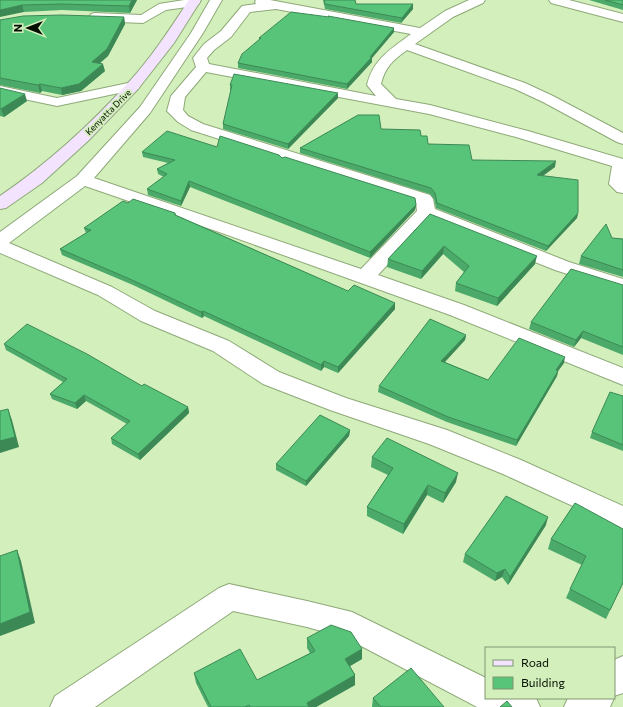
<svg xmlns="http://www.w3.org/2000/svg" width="623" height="707" viewBox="0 0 623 707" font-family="Commissioner,sans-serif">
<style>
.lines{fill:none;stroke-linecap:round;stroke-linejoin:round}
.street-casing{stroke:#8ea978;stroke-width:2}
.secondary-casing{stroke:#8ea978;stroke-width:2}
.street{fill:#fff;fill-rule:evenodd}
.secondary{fill:#f3e3fe;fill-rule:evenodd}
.wall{fill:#4ba969}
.shaded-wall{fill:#3d8955}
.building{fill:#57c47a;stroke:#3d8955}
.labels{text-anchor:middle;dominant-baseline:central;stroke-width:3.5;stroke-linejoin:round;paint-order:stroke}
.far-street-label{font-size:9px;fill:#060e01;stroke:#d2efbc}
</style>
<rect width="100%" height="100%" fill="#d2efbc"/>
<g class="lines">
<!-- street casing -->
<g class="street-casing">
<g id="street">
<polygon points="184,0 199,0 200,2 198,5 194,6 166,10 143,23 95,21 91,20 89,17 91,14 95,13 141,15 159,4"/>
<path d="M210,0h12l-19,33 -53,80 -56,65 267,91 56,-58 -1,-9 -225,-72 -13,-8 -11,-11 4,-15 25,-29 -3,-9 11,-14 17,-13 21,-25 14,-2 -1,-2 1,-2h14l150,28 25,-17 24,-11h16l-2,3 -30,14 -38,27 110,39 28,13 70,37v11l-6,-2 -74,-40 -28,-13 -108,-39c-14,10 -22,17 -26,34l15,15 34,6 98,26 95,28v34l-6,-1 -8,-8 3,-18 -96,-29 -87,-23 -223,-42 -21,25 -2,13 5,6 15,8 227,71 3,4 2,10 134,53 54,17v13l-68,-22 -126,-50 -51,55 86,30 159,63v17l-173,-70 -231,-83 -134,-46 -76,57 103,44 43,24 74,30 50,31 67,26 101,32 74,30 102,46v23l-120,-55 -74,-30 -99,-34 -67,-26 -50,-33 -72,-30 -43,-26 -98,-42v-21l77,-56 63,-69 51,-74zM276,9l135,25c-20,15 -38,25 -44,51l9,11 -167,-32 -2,-6 7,-8 17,-13 19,-25z"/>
<polygon points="549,0 569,0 623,14 623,22 551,3"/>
<polygon points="133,82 138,83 140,86 138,89 57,106 0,94 0,86 57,98"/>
<polygon points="229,584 307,601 352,612 486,678 486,698 536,698 540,707 477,707 346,638 307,627 233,611 95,707 50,707 55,696 219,588"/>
<polygon points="623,656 623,693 614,696 614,660"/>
<polygon points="568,698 614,698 610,707 564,707"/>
</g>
</g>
<!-- secondary casing -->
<g class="secondary-casing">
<path id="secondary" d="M189,0h12l-27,43 -36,46 -49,51 -47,43 -36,25 -6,1v-13c47,-32 90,-71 128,-113 23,-25 42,-54 61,-83z"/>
</g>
<!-- street -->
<use href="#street" class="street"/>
<!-- secondary -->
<use href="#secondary" class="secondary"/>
</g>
<!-- wall -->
<g class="wall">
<polygon points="0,0 137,0 130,13 62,10 24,12"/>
<polygon points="323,0 355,0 356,4 413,4 413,9 401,23 325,9"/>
<polygon points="589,0 623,0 623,10"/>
<polygon points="124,17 125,24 108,56 100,63 105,71 81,91 62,95 42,91 40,93 0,85 0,20"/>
<polygon points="394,32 372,58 372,62 347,89 238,68 238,63 259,40 259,38"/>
<polygon points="230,85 338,98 288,149 223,129 223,124 231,90 230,90"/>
<polygon points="0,88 27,101 4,117 0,116"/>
<polygon points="381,129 421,136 428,144 472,160 555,167 542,176 578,213 577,218 546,251 436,208 434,199 430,194 300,153 300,148"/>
<polygon points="217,147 282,158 416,205 415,210 370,258 190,187 181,206 148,195 147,189 164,177 158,174 157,169 168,163 143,157 142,152"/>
<polygon points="128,203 175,213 176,215 348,291 395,309 338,373 324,367 321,371 204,316 202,318 133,285 62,255 60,249 86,233 84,228"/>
<polygon points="430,214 535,264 497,306 455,291 456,283 464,272 443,254 421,279 387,267 388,259"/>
<polygon points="612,238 623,239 623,277 579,264 581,256"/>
<polygon points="623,285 623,355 581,338 574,347 529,329 531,322"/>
<polygon points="466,335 465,340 445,362 488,380 564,363 558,371 557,376 516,446 447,422 378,392 379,386"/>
<polygon points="4,344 142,386 188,407 189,413 140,460 112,444 111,438 127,424 86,401 77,409 52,399 50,394 63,382 6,350"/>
<polygon points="623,396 623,451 590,438 592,432"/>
<polygon points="350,430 349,436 306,486 276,470 276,464"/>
<polygon points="372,457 456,482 443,503 427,495 403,534 367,516 367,507 388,475 371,467"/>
<polygon points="575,503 623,583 606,619 566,598 570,589 582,565 548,549 551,539"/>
<polygon points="546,525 508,585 502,577 495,581 463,562 465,554"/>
<polygon points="307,638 362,649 362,659 350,666 355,675 355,685 316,707 208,707 196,683 194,673 257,680 310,653 307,648"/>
<polygon points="373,698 444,707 372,707"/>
</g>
<!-- shaded-wall -->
<g class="shaded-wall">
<polygon points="132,0 137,0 130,13 129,6"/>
<polygon points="413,4 413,9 401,23 402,18"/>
<polygon points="22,5 24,12 0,17 0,10"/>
<polygon points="124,17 125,24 108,56 93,69 92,62"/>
<polygon points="394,28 394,32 372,58 372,62 347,89 347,84"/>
<polygon points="103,64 105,71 81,91 62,95 61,88"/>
<polygon points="40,84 42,91 40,93 38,85"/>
<polygon points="338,93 338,98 288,149 288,144"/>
<polygon points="25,94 27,101 4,117 1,109"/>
<polygon points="556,161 555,167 536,181 537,175"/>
<polygon points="189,181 190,187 181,206 181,201"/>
<polygon points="416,205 415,210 370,258 370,252"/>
<polygon points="578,213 577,218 546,251 548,246"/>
<polygon points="444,246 443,254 421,279 422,271"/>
<polygon points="537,256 535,264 497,306 498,298"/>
<polygon points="395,303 395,309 338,373 338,367"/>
<polygon points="203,311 204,316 202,318 201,312"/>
<polygon points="583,331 581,338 574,347 576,340"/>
<polygon points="466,335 465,340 441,366 441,361"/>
<polygon points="565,357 564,363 555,375 556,370"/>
<polygon points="324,361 324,367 321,371 321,365"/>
<polygon points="558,371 557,376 516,446 517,440"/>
<polygon points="84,395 86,401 77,409 75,403"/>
<polygon points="188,407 189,413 140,460 138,454"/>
<polygon points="8,409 12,420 19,447 0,453 0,441"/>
<polygon points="350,430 349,436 306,486 306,481"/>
<polygon points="458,473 456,482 443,503 445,493"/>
<polygon points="428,485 427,495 403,534 404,524"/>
<polygon points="548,517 546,525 508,585 510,577"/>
<polygon points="17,550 21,561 35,623 0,636 0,624"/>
<polygon points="505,569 502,577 495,581 497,573"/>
<polygon points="362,649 362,659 345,669 345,659"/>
<polygon points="355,675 355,685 316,707 307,707 307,703"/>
</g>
<!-- building -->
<g class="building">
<polygon points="0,0 132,0 129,6 61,4 22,5 0,10"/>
<polygon points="324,0 355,0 356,4 413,4 402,18 325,4"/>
<polygon points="605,0 623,0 623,5"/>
<polygon points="291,12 329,17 328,16 394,28 370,57 372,57 347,84 238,63 242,54 261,38 259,38"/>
<polygon points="61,15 124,17 107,49 92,62 103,64 79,84 61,88 40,84 38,85 0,78 0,20 23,16"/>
<polygon points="234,74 338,93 288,144 223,124 232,85 230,85"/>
<polygon points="0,88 25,94 1,109 0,108"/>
<polygon points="358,115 379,115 381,129 420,130 421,136 427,136 428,144 469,145 472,160 556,161 537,175 578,180 578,213 548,246 437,203 435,193 431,188 300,148"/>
<polygon points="167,131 217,147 220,136 279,155 282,158 285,157 415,198 416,205 370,252 189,181 181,201 147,189 167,174 157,169 175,160 142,152"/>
<polygon points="133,199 175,213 175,215 348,291 354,285 395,303 338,367 324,361 321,365 203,311 201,312 132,280 60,249 91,230 84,228 123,201 128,203"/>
<polygon points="430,214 537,256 498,298 456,283 469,266 444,246 422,271 388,259"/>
<polygon points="606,224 612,238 623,239 623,270 581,256"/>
<polygon points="571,269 623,285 623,347 583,331 576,340 531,322"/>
<polygon points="430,319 466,335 441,361 488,380 519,338 565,357 556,370 558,371 517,440 448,417 379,386"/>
<polygon points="27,324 87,354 142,386 144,384 188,407 138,454 111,438 130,421 84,395 75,403 50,394 67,379 4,344"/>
<polygon points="610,392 623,396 623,445 592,432"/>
<polygon points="8,409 15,437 0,441 0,411"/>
<polygon points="320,415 350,430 306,481 276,464"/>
<polygon points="387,438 458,473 445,493 428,485 404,524 367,507 393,468 372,457"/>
<polygon points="506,496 548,517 510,577 505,569 497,573 465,554"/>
<polygon points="575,503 623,529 623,583 610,610 570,589 586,556 551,539"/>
<polygon points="17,550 30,612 0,624 0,556"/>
<polygon points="331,625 351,632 362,649 345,659 355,675 307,703 309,707 250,707 249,705 245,707 211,707 194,673 240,649 257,680 315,651 307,638"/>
<polygon points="411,668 444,707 381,707 373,698"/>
<polygon points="507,701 512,707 500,707"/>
</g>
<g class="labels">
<!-- far-street labels -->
<g class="far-street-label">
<text transform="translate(108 112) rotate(-45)">Kenyatta Drive</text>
</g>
</g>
<!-- legend -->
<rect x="485" y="647" width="130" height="52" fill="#d2efbc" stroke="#809571"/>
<rect x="493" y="660" width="20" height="6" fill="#f3e3fe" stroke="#809571"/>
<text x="521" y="667" font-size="12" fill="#060e01">Road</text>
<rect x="493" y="677" width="20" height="12" fill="#57c47a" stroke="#809571"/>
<text x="521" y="687" font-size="12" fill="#060e01">Building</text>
<!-- north arrow -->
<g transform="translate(28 28) rotate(270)" stroke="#d2efbc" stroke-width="3" paint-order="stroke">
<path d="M0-3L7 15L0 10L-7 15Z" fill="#060e01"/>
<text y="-6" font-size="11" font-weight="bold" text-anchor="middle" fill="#060e01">N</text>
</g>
</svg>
